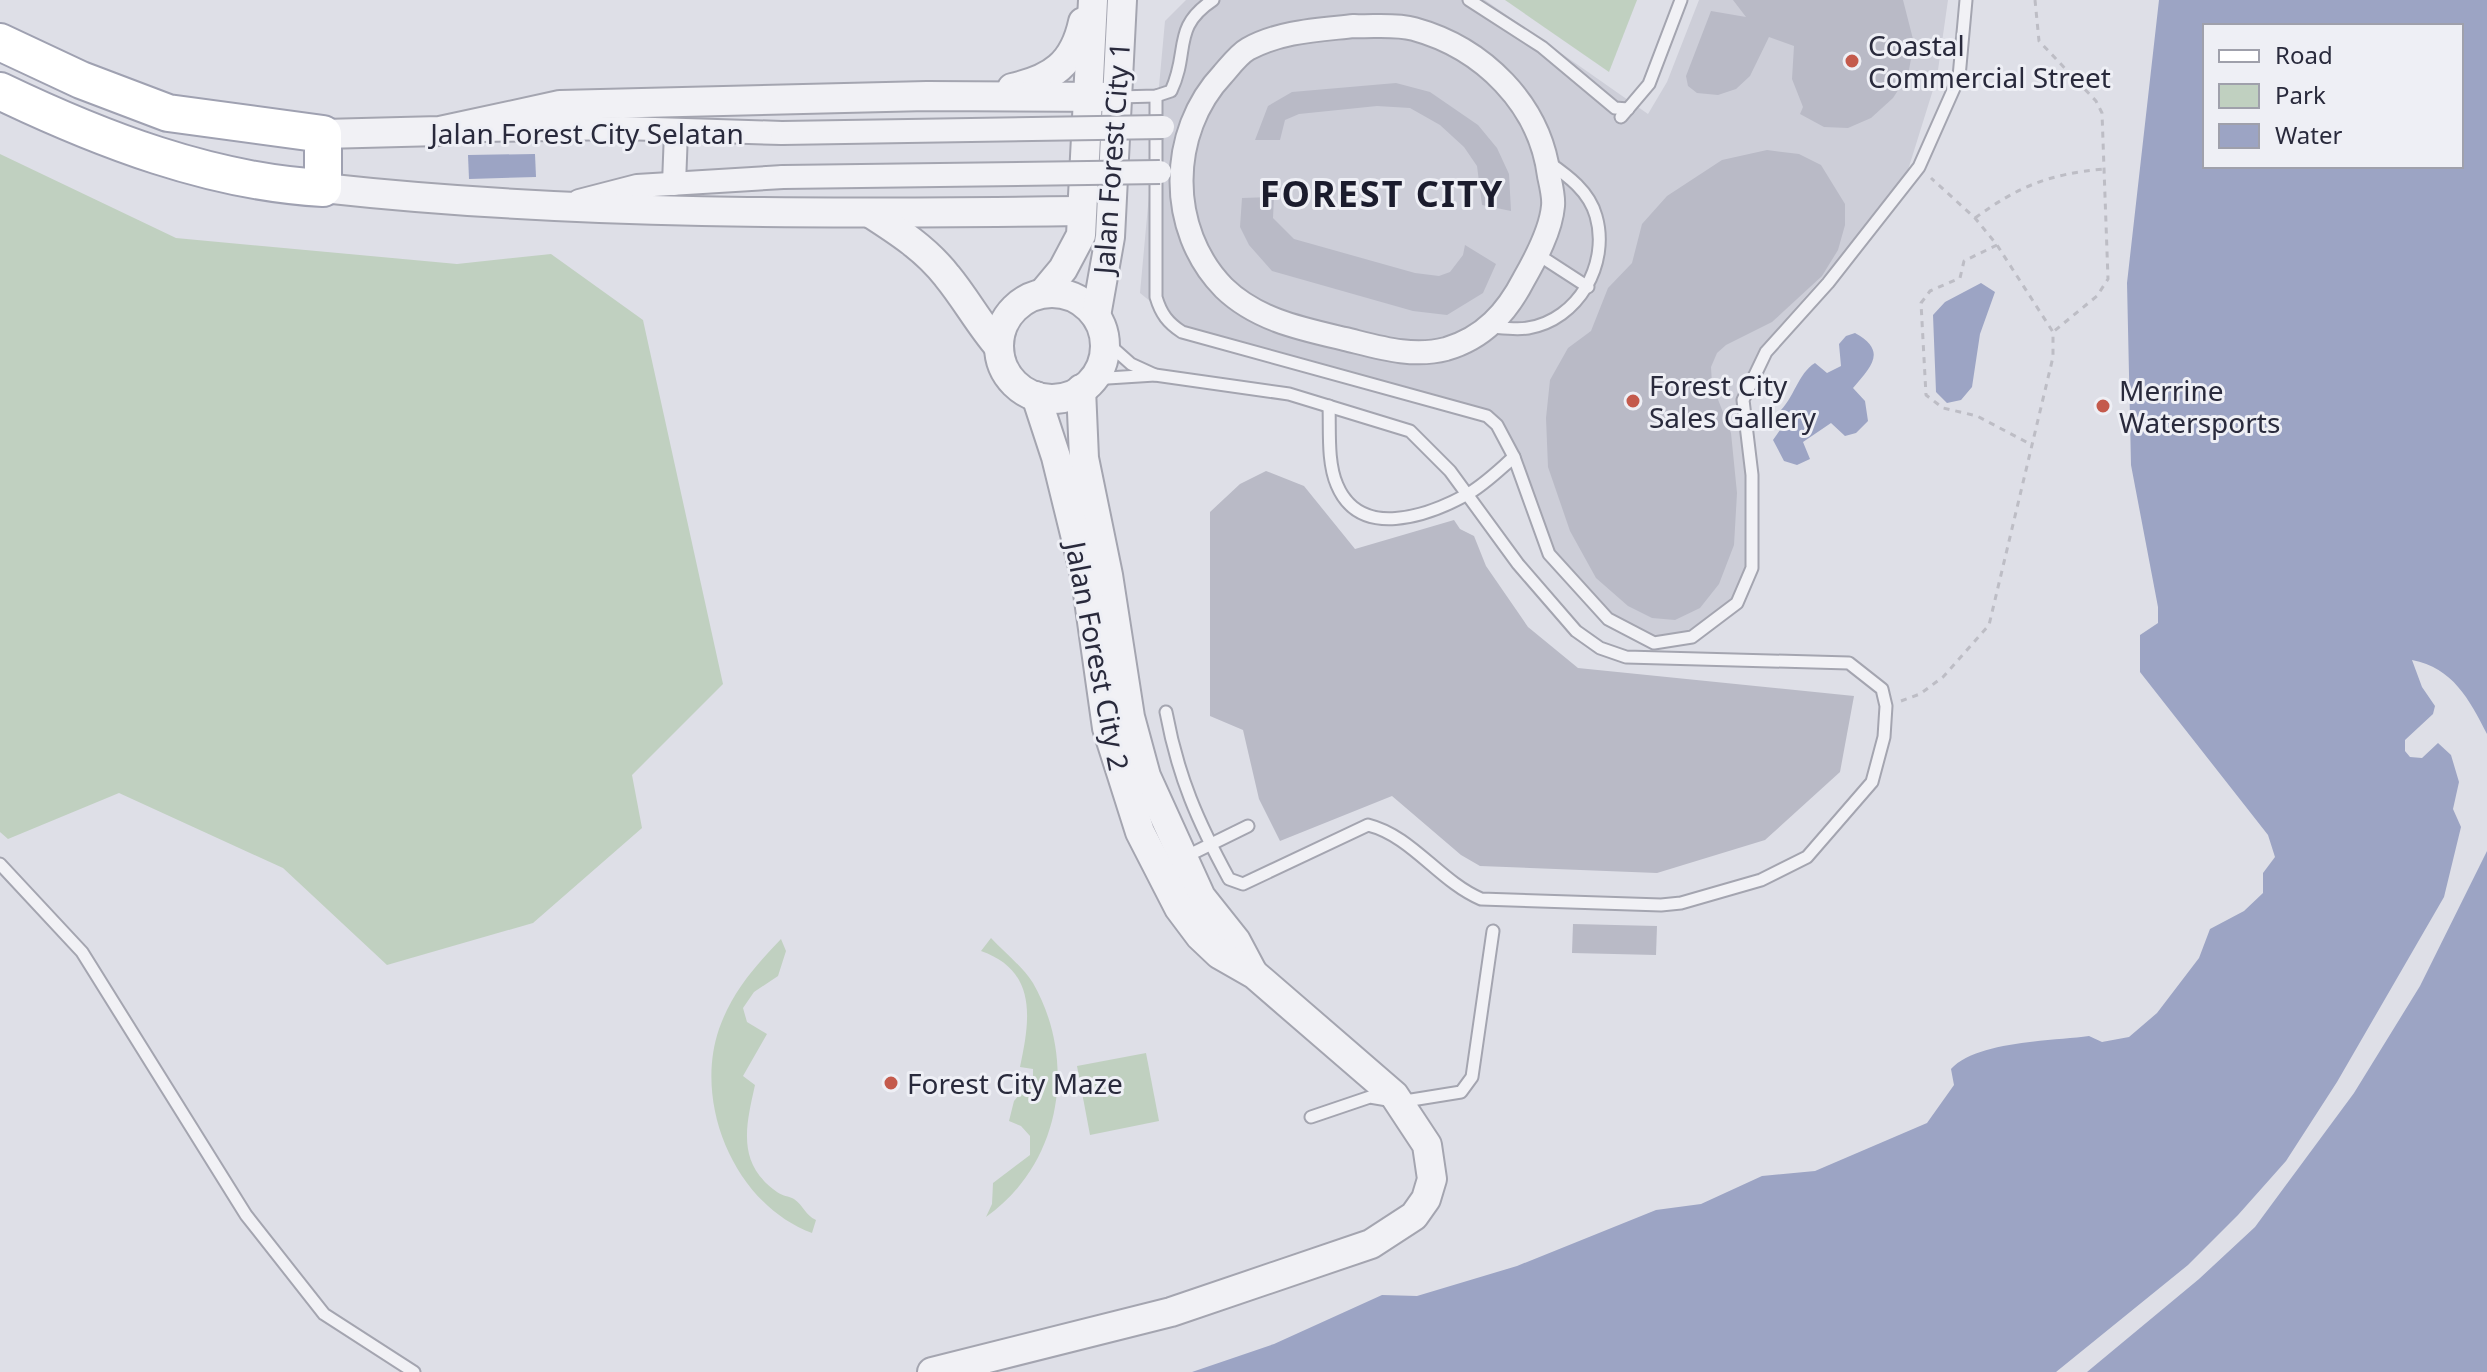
<svg xmlns="http://www.w3.org/2000/svg" width="2487" height="1372" viewBox="0 0 2487 1372" font-family="'Noto Sans',sans-serif">
<style>
.built{fill:#cdced8}
.green{fill:#c0d0c0}
.water{fill:#9ca4c4;fill-rule:evenodd}
.building{fill:#b9bac6}
.lines{fill:none;stroke-linecap:round;stroke-linejoin:round}
.service-casing{stroke:#a4a5b0;stroke-width:15}
.minor-casing{stroke:#a4a5b0;stroke-width:26}
.tertiary-casing{stroke:#a4a5b0;stroke-width:32}
.primary-casing{stroke:#9fa1b1;stroke-width:40}
.path{stroke:#bdbdc5;stroke-width:3;stroke-dasharray:6 6;stroke-linecap:butt}
.service{stroke:#f1f1f5;stroke-width:11}
.minor{stroke:#f1f1f5;stroke-width:22}
.tertiary{stroke:#f1f1f5;stroke-width:28}
.primary{stroke:#fff;stroke-width:36}
.minor-bridge-casing{stroke:#a4a5b0;stroke-width:26;stroke-linecap:butt}
.minor-bridge{stroke:#f1f1f5;stroke-width:22}
.poi-dot{fill:#c45a4c;stroke:#eeeff5;stroke-width:3}
.labels{text-anchor:middle;dominant-baseline:central;stroke-width:6;stroke-linejoin:round;paint-order:stroke}
.poi-label{font-size:28px;fill:#292a3c;stroke:#eeeff5;text-anchor:start}
.street-label{font-size:28px;fill:#292a3c;stroke:#eeeff5}
.district-label{font-size:36px;font-weight:bold;letter-spacing:2px;fill:#1b1c2d;stroke:#eeeff5}
</style>
<rect width="100%" height="100%" fill="#dedfe7"/>
<!-- built -->
<polygon class="built" points="1186,0 1485,0 1648,114 1667,82 1699,0 1948,0 1937,77 1903,186 1762,346 1737,396 1746,470 1747,564 1731,602 1689,633 1655,636 1611,614 1553,550 1518,452 1500,421 1489,410 1183,328 1140,293 1165,21"/>
<!-- green -->
<g class="green">
<polygon points="1505,0 1637,0 1609,72"/>
<polygon points="0,154 176,238 457,264 551,254 643,320 723,684 632,775 642,828 533,923 387,965 283,868 119,793 8,839 0,832"/>
<path d="M991,938c13,14 32,29 42,45 45,79 28,181 -47,234l6,-13 1,-21 37,-28v-19l-9,-10 -12,-5 5,-20 19,-23v-9l-13,-2c10,-47 18,-96 -39,-116z"/>
<path d="M781,939l5,12 -8,25 -24,16 -11,16 4,14 20,12 -24,42 12,9c-9,41 -19,78 22,107 5,4 12,4 17,7 10,7 11,16 22,21l-4,13c-76,-28 -119,-128 -93,-204 13,-37 36,-63 62,-90z"/>
<polygon points="1146,1053 1159,1121 1090,1135 1077,1066"/>
</g>
<!-- water -->
<g class="water">
<path d="M2159,0h328v734c-18,-35 -34,-66 -75,-74l10,27 13,19 -2,8 -28,26v11l5,6 12,1 16,-15 13,12 8,27 -6,27 8,18 -17,70 -107,185 -51,79 -48,54 -50,50 -132,107h-864l82,-28 108,-49 35,1 100,-30 139,-56 45,-6 61,-28 53,-5 112,-48 27,-38 -3,-16c25,-28 101,-28 138,-33l13,6 27,-5 28,-24 42,-55 11,-29 34,-18 19,-18v-20l12,-16 -7,-22 -128,-163v-37l18,-12v-16l-27,-142 -4,-182zM2205,26h256v140h-256z"/>
<polygon points="535,154 536,177 469,179 468,155"/>
<polygon points="1981,283 1995,292 1980,334 1972,387 1961,400 1947,403 1936,392 1933,315 1945,302"/>
<path d="M1855,333c33,18 16,34 -2,55l12,13 3,20 -12,12 -11,3 -14,-13 -28,19 7,17 -13,6 -13,-4 -11,-21 7,-10 -2,-17c16,-14 20,-40 37,-50l12,10 14,-7 -2,-22 7,-8z"/>
<polygon points="2487,851 2487,1372 2087,1372 2199,1279 2255,1227 2354,1093 2420,986"/>
</g>
<!-- building -->
<g class="building">
<polygon points="1733,0 1903,0 1914,43 1908,75 1893,98 1871,118 1848,128 1824,127 1800,114 1803,107 1792,79 1794,46 1769,37 1750,76 1736,89 1718,95 1697,93 1688,86 1686,76 1711,11 1746,17"/>
<polygon points="1396,83 1430,92 1478,125 1497,148 1509,174 1511,211 1482,205 1477,166 1464,147 1440,125 1410,108 1377,106 1299,114 1285,120 1280,140 1255,140 1268,106 1292,92"/>
<polygon points="1767,150 1799,154 1821,165 1845,204 1845,225 1838,250 1822,276 1772,322 1726,345 1717,353 1711,367 1712,384 1731,433 1737,493 1734,545 1719,584 1700,608 1675,620 1652,618 1628,606 1596,578 1570,531 1548,467 1546,418 1550,380 1568,348 1591,331 1608,288 1632,263 1642,224 1667,196 1722,160"/>
<polygon points="1274,197 1273,218 1294,239 1415,273 1439,276 1450,272 1463,255 1465,245 1496,264 1483,293 1447,315 1413,311 1272,271 1249,245 1240,227 1242,198"/>
<polygon points="1266,471 1304,486 1355,549 1454,520 1460,529 1474,536 1486,566 1528,627 1578,668 1854,696 1840,772 1765,840 1657,873 1480,866 1461,855 1392,796 1280,841 1259,799 1243,730 1210,716 1210,512 1240,484"/>
<polygon points="1573,924 1657,926 1656,955 1572,953"/>
</g>
<g class="lines">
<!-- service casing -->
<g class="service-casing">
<g id="service">
<polyline points="1469,0 1542,47 1615,108 1628,109"/>
<path d="M1156,96v201c5,17 12,26 26,35l305,84 10,9 17,32 35,97 59,65 46,24 38,-6 45,-34 15,-35v-93l-9,-75 23,-48 62,-69 91,-116 40,-90 7,-77"/>
<path d="M1118,97l38,-1 15,-5c19,-40 0,-63 42,-91"/>
<polyline points="1621,117 1649,84 1681,0"/>
<polyline points="1537,254 1588,287"/>
<path d="M1491,327c12,1 26,3 37,1 50,-8 82,-64 68,-112 -7,-25 -28,-40 -48,-54"/>
<path d="M1155,375l134,19 121,37 40,40 68,93 58,67 24,17 26,9 223,6 33,26 4,17 -2,31 -12,45 -65,75 -46,23 -80,23 -20,2 -180,-6c-42,-18 -69,-63 -113,-74l-125,59 -14,-5c-31,-57 -51,-102 -63,-167"/>
<polyline points="1092,379 1155,375 1131,364 1104,340"/>
<path d="M1329,406c1,24 -2,56 8,79 23,55 90,31 129,10 17,-9 33,-25 48,-38"/>
<polyline points="1185,857 1248,826"/>
<polyline points="0,864 82,952 246,1215 324,1314 414,1372"/>
<polyline points="1311,1117 1370,1097 1399,1102 1461,1092 1472,1077 1493,931"/>
</g>
</g>
<!-- minor casing -->
<g class="minor-casing">
<g id="minor">
<path d="M1354,26c19,1 42,-2 60,3 69,19 126,75 135,147 2,9 5,21 4,30 -2,24 -17,52 -29,73 -17,33 -40,59 -78,70 -34,9 -68,-2 -101,-10 -43,-10 -88,-19 -121,-51 -57,-58 -56,-156 -1,-214 7,-8 16,-20 25,-25 33,-18 70,-19 106,-23z"/>
<polyline points="482,130 623,128 782,133"/>
<polyline points="674,184 676,132"/>
<polyline points="579,201 637,186 783,177"/>
</g>
</g>
<!-- tertiary casing -->
<g class="tertiary-casing">
<g id="tertiary">
<path d="M1012,88c40,-9 62,-24 71,-66"/>
<polyline points="323,134 440,131 560,105 927,96 1117,97"/>
<path d="M323,188c254,28 504,26 759,23"/>
<path d="M870,213c28,18 56,36 77,63 19,23 32,48 52,71"/>
<polyline points="1043,293 1063,269 1081,235 1093,0"/>
<circle cx="1052" cy="346" r="53"/>
<polyline points="1096,316 1110,237 1122,0"/>
<polyline points="1081,389 1084,458 1108,575 1130,717 1146,776 1201,897 1236,941 1253,973"/>
<polyline points="932,1372 1171,1312 1371,1244 1414,1216 1426,1199 1432,1179 1427,1145 1394,1095 1254,974 1219,954 1200,936 1179,908 1140,832 1107,728 1086,579 1056,457 1036,396"/>
</g>
</g>
<!-- primary casing -->
<g class="primary-casing">
<path id="primary" d="M0,42l81,38 87,33 155,21v54c-112,-6 -223,-49 -323,-97"/>
</g>
<!-- path -->
<g class="path">
<polyline points="2035,0 2039,41 2096,101 2102,113 2108,279 2097,296 2053,332"/>
<path d="M1975,218c44,-32 74,-44 129,-49"/>
<polyline points="1997,245 1964,261 1960,278 1930,291 1921,303 1926,395 1943,408 1977,416 2032,445"/>
<polyline points="1901,701 1920,694 1943,677 1989,625 2053,357 2053,332 1997,245 1975,218 1931,178"/>
</g>
<!-- service -->
<use href="#service" class="service"/>
<!-- minor -->
<use href="#minor" class="minor"/>
<!-- tertiary -->
<use href="#tertiary" class="tertiary"/>
<!-- primary -->
<use href="#primary" class="primary"/>
<!-- minor-bridge casing -->
<g class="minor-bridge-casing">
<g id="minor-bridge">
<polyline points="782,133 1163,127"/>
<polyline points="783,177 1160,172"/>
</g>
</g>
<!-- minor-bridge -->
<use href="#minor-bridge" class="minor-bridge"/>
</g>
<!-- markers -->
<g class="poi-dot">
<circle cx="1852" cy="61" r="8"/>
<circle cx="1633" cy="401" r="8"/>
<circle cx="2103" cy="406" r="8"/>
<circle cx="891" cy="1083" r="8"/>
</g>
<g class="labels">
<!-- poi labels -->
<g class="poi-label">
<text x="1868" y="45">Coastal<tspan x="1868" dy="32">Commercial Street</tspan></text>
<text x="1649" y="385">Forest City<tspan x="1649" dy="32">Sales Gallery</tspan></text>
<text x="2119" y="390">Merrine<tspan x="2119" dy="32">Watersports</tspan></text>
<text x="907" y="1083">Forest City Maze</text>
</g>
<!-- street labels -->
<g class="street-label">
<text x="587" y="133">Jalan Forest City Selatan</text>
<text transform="translate(1111 158) rotate(-86)">Jalan Forest City 1</text>
<text transform="translate(1098 656) rotate(79)">Jalan Forest City 2</text>
</g>
<!-- district labels -->
<g class="district-label">
<text x="1382" y="193">FOREST CITY</text>
</g>
</g>
<!-- legend -->
<rect x="2203" y="24" width="260" height="144" fill="#eeeff5" stroke="#9fa0ab" stroke-width="2"/>
<rect x="2219" y="50" width="40" height="12" fill="#ffffff" stroke="#9fa0ab" stroke-width="2"/>
<text x="2275" y="64" font-size="24" fill="#292a3c">Road</text>
<rect x="2219" y="84" width="40" height="24" fill="#c0d0c0" stroke="#9fa0ab" stroke-width="2"/>
<text x="2275" y="104" font-size="24" fill="#292a3c">Park</text>
<rect x="2219" y="124" width="40" height="24" fill="#9ca4c4" stroke="#9fa0ab" stroke-width="2"/>
<text x="2275" y="144" font-size="24" fill="#292a3c">Water</text>
</svg>
